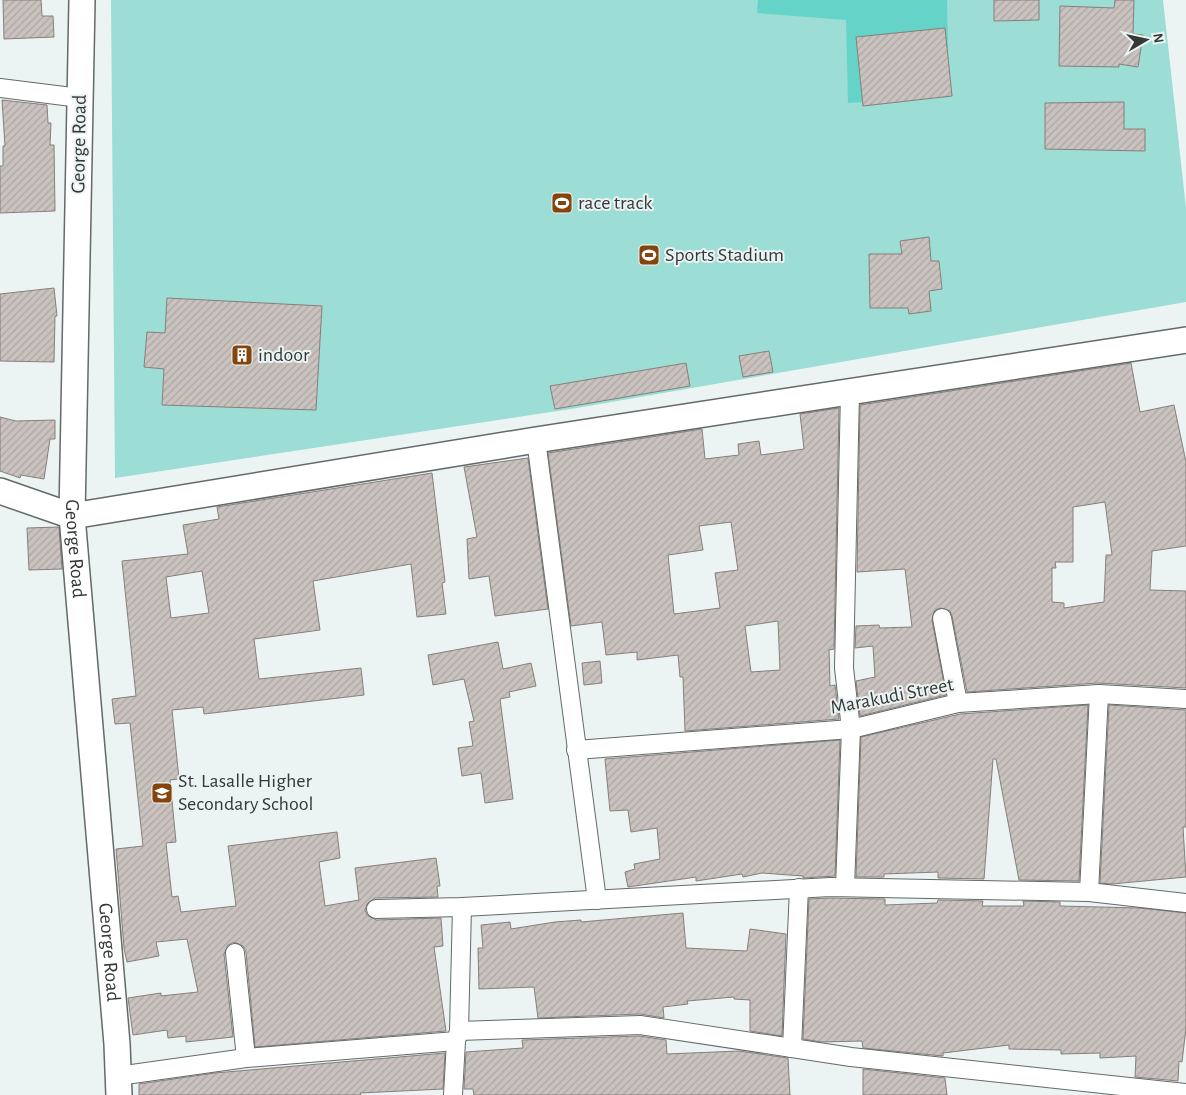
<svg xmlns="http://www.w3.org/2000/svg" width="1186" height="1095" viewBox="0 0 1186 1095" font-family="'Alegreya Sans',sans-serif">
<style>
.pitch{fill:#9cddd5}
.water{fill:#66d3c8}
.building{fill:url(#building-hatch);stroke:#867f7b;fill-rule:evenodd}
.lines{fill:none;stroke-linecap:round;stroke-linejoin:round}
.street-casing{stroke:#636a69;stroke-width:20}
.secondary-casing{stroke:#636a69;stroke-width:28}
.street{stroke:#fff;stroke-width:18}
.secondary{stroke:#fff;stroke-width:25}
.labels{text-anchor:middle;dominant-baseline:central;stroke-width:4;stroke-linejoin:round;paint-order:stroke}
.street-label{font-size:20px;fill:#353838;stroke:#ebf4f3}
.poi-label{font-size:20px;fill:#353838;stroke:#ebf4f3;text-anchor:start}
</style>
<defs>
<pattern id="building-hatch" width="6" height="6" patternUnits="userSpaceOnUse" patternTransform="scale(1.25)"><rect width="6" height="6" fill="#c9c2be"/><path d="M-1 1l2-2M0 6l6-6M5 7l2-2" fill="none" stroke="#ada7a4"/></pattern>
</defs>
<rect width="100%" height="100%" fill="#ebf4f3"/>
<!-- pitch -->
<polygon class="pitch" points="111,0 1163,0 1186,208 1186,302 571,409 115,478"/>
<!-- water -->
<polygon class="water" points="758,0 947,0 949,97 848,103 846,20 757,13"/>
<!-- building -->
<g class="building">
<polygon points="3,0 41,0 42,16 53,16 54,37 4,39"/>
<polygon points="994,0 1039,0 1039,20 994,21"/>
<polygon points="1115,0 1134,0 1133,34 1143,35 1138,67 1119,64 1119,67 1059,66 1060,6 1114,8"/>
<polygon points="945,28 952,96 863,106 856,37"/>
<polygon points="2,100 47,105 48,123 51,123 50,145 54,145 55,211 0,213 0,166 3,166 3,146 5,146"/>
<polygon points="1124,102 1124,129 1145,129 1145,151 1045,149 1045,103"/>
<polygon points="929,237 931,261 939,261 942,289 929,291 931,311 909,314 908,308 870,308 869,254 902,254 900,241"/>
<polygon points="54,288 57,316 55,316 54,362 0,361 0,294"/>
<polygon points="167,298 322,306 316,410 162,405 164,369 144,367 147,332 165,333"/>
<polygon points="769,351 773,372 743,377 739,356"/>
<polygon points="686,363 690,386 555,409 550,386"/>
<path d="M1131,363l9,49 34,-7 12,57v84l-34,5 -2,39 36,1v97l-88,-5 -131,9 -15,-76 -2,-5 -9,-3 -6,2 -3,10 14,75 -86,21 -4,-35 19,-4 -2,-31 -18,2 1,-22 23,-1 1,3 32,-1 -7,-58 -48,3 3,-167zM1105,502l7,53h-6l-2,47 -40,6v-5l-12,-1v-34h4l-1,-6h18v-55z"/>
<path d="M839,408l-5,241 -5,1 1,36 5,-1 4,34 -154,12 -2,-54h-3l-2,-22 -41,5v-8l-31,3 -4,-33 -31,4 -23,-173 154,-24 3,30 34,-4 -1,-11 21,-3 2,14 43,-6 -4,-35zM731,522l7,48 -23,3 5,35 -46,6 -6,-59 35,-5 -4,-24zM778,621l2,49 -29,2 -6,-46z"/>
<polygon points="0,417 16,421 55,420 55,439 50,439 44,479 21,475 20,478 0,471"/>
<polygon points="528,458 548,609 495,616 489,576 469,579 467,539 477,537 464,467"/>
<path d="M432,473l13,109 -3,1 4,31 -29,3 -6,-53 -98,17 7,49 -66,9 5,40 102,-11 3,27 -160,19 -1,-7 -31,3 7,69 -9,1 6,62 -10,1 6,54 6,-1 3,16 55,-6 -8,-60 109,-14 3,26 -21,4 6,44 34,-6 -4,-32 81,-10 4,28h-3l1,11 -63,1 -8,6 -2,6 2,5 9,5 65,-2 2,28 -9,1 12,84 -191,16 -9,-95 -3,-6 -9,-4 -6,3 -4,9 9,83 -47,5v-6l-18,2 -1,-8 -34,5 -5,-37 33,-5v3l37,-4 -11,-53 -31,3 3,14 -32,6 -3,-14 -8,-99 27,-3 -13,-123 -15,1 -3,-25 24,-3 -14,-135 66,-7 -5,-29 36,-6 -2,-12zM202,571l7,42 -38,5 -5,-41z"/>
<polygon points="59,527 62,569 29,570 27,528"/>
<polygon points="498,642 503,669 531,663 536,686 509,692 510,697 500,699 513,799 485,803 481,773 462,776 458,748 473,746 469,722 474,721 464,679 433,685 428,655"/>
<polygon points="600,661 602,683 584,685 582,663"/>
<polygon points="1088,705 1079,881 1019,880 996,759 993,759 984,879 938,878 938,872 884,874 884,877 856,877 861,737 960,714"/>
<polygon points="1109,705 1186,710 1186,827 1183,827 1186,877 1112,884 1100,883"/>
<polygon points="840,740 835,876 803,878 803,876 762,873 743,877 742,874 696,881 696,877 628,887 625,872 635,869 634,864 660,859 657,828 631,832 628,810 610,811 605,759"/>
<polygon points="830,898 885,899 885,905 937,903 938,900 983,901 982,906 1024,906 1023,901 1060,902 1060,906 1139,908 1186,913 1186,1028 1182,1062 1179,1061 1178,1081 1135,1077 1136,1056 1100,1058 1100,1053 1061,1054 1061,1050 1009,1049 1009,1045 943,1053 943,1056 863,1048 862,1041 821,1042 803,1039 809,899"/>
<polygon points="683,913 686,948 747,951 750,929 786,934 782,1036 750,1031 750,1000 734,999 734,997 687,1001 688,1004 663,1007 664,1018 640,1014 538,1018 534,987 479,989 478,948 483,948 481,925 510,922 511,929 555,922 581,920 581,922"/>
<polygon points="639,1036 666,1040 667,1054 739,1051 788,1058 790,1095 474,1095 473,1089 464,1089 466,1052 523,1048 522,1040"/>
<polygon points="445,1053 443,1089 360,1093 361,1095 139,1095 139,1084 215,1073"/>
<polygon points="863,1069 945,1078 947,1095 863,1095"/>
</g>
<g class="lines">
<!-- street casing -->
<g class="street-casing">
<g id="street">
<polyline points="0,88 80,98"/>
<polyline points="536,440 597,900"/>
<polyline points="942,618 958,703"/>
<polyline points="576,750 851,729 958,703 1099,694 1186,699"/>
<polyline points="845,887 851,729 844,668 850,392"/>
<polyline points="799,888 792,1048 851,1057 1186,1093"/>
<polyline points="1089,892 1099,694"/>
<polyline points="376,909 462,907 830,887 1089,892 1186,903"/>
<polyline points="235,953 246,1058"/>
<polyline points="459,1031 640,1025 792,1048"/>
<polyline points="118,1076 246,1058 456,1041"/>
<polyline points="453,1095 456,1041 459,1031 462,907"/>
</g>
</g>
<!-- secondary casing -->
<g class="secondary-casing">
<g id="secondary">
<path id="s1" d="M82,0l-10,516 45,528 2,51"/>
<polyline points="0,491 72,516 536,440 1186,340"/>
</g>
</g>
<!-- street -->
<use href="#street" class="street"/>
<!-- secondary -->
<use href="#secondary" class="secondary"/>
</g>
<!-- icons -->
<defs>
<g id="stadium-square" transform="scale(1.125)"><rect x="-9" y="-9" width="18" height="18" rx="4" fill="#85440d" stroke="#ebf4f3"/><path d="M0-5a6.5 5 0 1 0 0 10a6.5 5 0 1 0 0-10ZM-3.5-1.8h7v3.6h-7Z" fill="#fff"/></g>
<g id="building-square" transform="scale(1.125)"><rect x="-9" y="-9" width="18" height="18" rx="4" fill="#85440d" stroke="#ebf4f3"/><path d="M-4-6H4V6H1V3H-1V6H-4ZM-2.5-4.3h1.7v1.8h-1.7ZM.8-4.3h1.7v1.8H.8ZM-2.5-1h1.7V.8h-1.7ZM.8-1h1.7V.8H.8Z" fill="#fff"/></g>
<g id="school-square" transform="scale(1.125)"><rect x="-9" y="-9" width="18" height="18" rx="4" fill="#85440d" stroke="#ebf4f3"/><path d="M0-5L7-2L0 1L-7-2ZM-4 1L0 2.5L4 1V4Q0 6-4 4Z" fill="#fff"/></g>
</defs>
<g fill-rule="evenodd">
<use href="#stadium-square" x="562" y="203"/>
<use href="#stadium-square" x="649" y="255"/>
<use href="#building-square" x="242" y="355"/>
<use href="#school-square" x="162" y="793"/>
</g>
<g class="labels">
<!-- street labels -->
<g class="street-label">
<text transform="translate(79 144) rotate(-89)">George Road</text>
<text stroke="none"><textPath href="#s1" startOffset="549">George Road</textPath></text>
<text transform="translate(892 696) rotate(-11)">Marakudi Street</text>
<text stroke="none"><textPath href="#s1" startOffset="954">George Road</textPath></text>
</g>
<!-- poi labels -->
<g class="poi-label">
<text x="578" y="203">race track</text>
<text x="665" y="255">Sports Stadium</text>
<text x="258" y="355">indoor</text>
<text x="178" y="781">St. Lasalle Higher<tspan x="178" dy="23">Secondary School</tspan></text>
</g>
</g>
<!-- north arrow -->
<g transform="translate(1146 40) rotate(81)" stroke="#ebf4f3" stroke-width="4" paint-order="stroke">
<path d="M0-4L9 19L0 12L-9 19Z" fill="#353838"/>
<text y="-8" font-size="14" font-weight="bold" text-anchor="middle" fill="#353838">N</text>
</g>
</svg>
